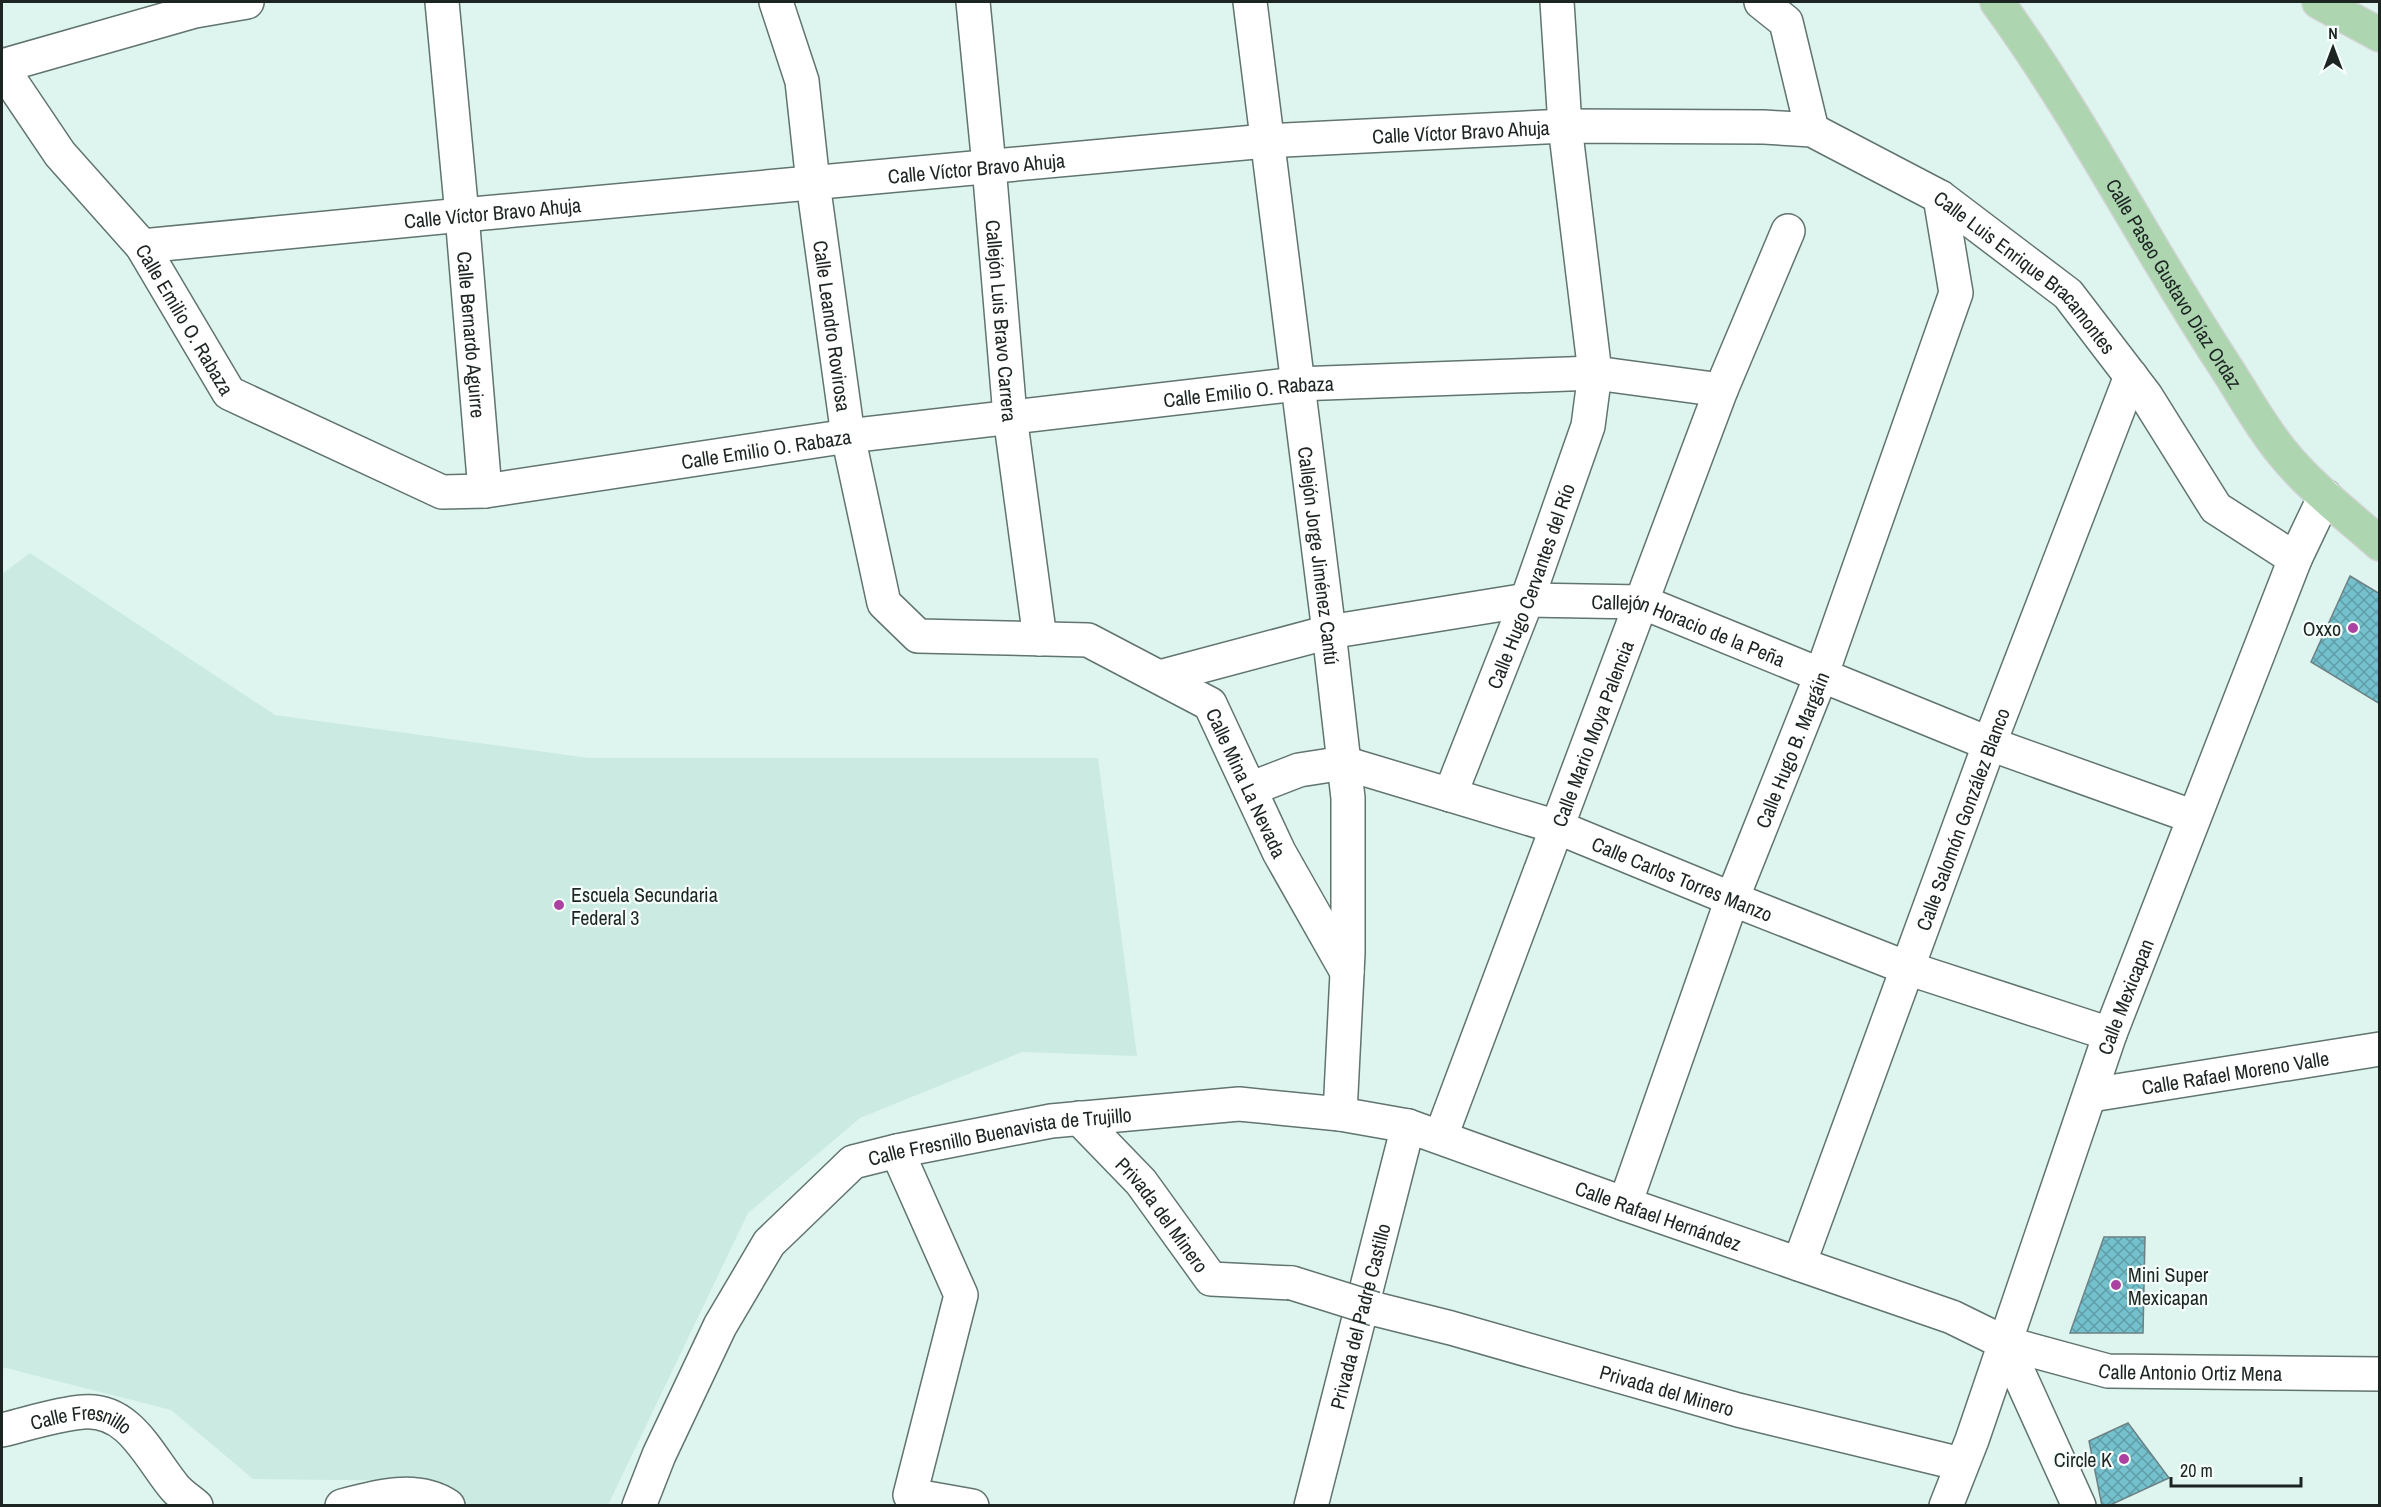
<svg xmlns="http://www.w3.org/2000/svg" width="2381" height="1507" viewBox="0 0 2381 1507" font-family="'Archivo Narrow',sans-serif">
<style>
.built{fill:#cbeae2}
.building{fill:url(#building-cross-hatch);stroke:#6c8184;stroke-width:1.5}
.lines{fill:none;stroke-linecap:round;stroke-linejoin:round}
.minor-casing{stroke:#61746f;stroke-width:36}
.major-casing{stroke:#d2d3d3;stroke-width:36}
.minor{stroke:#fff;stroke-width:33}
.major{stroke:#acd5b0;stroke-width:33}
.minor-bridge-casing{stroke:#61746f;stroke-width:36;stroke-linecap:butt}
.minor-bridge{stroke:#fff;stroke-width:33}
.poi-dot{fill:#ab41a1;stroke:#f6fefc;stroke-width:2}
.labels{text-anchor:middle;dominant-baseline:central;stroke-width:4.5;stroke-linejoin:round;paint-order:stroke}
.street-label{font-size:20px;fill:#1d2523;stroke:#f6fefc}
.poi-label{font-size:20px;fill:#1d2523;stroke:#f6fefc;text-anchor:end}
</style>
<defs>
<pattern id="building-cross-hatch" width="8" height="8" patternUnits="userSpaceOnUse" patternTransform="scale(1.5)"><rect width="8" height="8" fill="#74c1cd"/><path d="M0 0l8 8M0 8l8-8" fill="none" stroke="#5f9da6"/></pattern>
</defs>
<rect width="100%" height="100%" fill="#def5ef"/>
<!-- built -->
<polygon class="built" points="30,553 275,715 589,758 1098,758 1137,1056 1022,1052 860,1118 748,1213 608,1505 457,1505 425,1481 253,1479 171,1410 2,1367 2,574"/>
<!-- building -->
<g class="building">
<polygon points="2350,576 2380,594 2380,704 2311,662"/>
<polygon points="2104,1237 2145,1237 2143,1333 2070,1333"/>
<polygon points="2128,1423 2169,1478 2108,1506 2102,1506 2089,1441"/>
</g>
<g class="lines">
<!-- minor casing -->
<g class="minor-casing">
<g id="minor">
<path id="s1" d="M442,2l20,213 23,276"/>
<path id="s2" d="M776,2l26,79 11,102 35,253 36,167 34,33 170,4 122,64 69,148 68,120"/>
<path id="s3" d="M973,2l16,164 21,250 30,223"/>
<path id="s4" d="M1250,2l79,630 19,166v155l-8,161"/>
<polyline points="1761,2 1786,22 1812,130"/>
<polyline points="2,66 195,11 247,2"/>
<path id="s5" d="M2,68l58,86 82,92 87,147 213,99 43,-1 363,-55 449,-52 298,-11 126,17"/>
<path id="s6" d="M142,246l320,-31 804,-74 299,-15 199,1 48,3 128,67 128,97 78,102 70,112 79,51"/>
<path id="s7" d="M1160,677l169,-45 198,-32 115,2 348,142 204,73"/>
<path id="s8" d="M1250,789l49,-19 45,-7 213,64 175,72 175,69 203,66"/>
<path id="s9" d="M1450,795l77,-195 61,-174 7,-53 -30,-247 -8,-124"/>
<path id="s10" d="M2091,1095l289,-46"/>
<path id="s11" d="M1079,1118l62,64 70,97 81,4"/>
<path id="s12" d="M1441,1136l280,-746 67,-159"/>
<polyline points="897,1151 961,1295 910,1495 972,1506"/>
<path id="s13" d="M1625,1204l107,-305 89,-223 135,-383 -16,-96"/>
<path id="s14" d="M1799,1264l196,-535 136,-353"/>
<path id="s15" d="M1375,1309l76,19 287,82 223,54"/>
<polyline points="2005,1343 2079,1506"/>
<path id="s16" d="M2,1430c26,-6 54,-16 81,-18 47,-4 66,45 92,76 5,6 14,12 21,18"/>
<path d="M342,1506c33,-9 75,-21 106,0"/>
<path id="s17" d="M639,1506l20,-51 61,-129 49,-83 84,-81 44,-11 154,-30 188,-17 101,10 68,12 217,78 327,113 53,26 103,28 272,3"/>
<path id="s18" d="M1311,1506l97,-380"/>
<path id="s19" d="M1946,1506l26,-66 138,-406 185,-475 30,-63"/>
</g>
</g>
<!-- major casing -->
<g class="major-casing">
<g id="major">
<path id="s20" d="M1997,2c84,115 148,242 226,361 19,29 36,61 58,88 28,35 65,63 99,93"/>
<polyline points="2319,2 2380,35"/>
</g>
</g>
<!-- minor -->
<use href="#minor" class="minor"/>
<!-- major -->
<use href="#major" class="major"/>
<!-- minor-bridge casing -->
<g class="minor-bridge-casing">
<polyline id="minor-bridge" points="1292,1283 1375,1309"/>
</g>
<!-- minor-bridge -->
<use href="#minor-bridge" class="minor-bridge"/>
</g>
<!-- markers -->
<g class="poi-dot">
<circle cx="2353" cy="628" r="6"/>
<circle cx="559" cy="905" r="6"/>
<circle cx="2116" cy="1285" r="6"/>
<circle cx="2124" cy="1459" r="6"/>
</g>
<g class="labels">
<!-- street labels -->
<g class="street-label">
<text stroke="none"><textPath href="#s6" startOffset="1324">Calle Víctor Bravo Ahuja</textPath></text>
<text stroke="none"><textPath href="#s6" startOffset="838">Calle Víctor Bravo Ahuja</textPath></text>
<text stroke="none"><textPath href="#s6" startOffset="352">Calle Víctor Bravo Ahuja</textPath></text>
<text stroke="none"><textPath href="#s6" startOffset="1934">Calle Luis Enrique Bracamontes</textPath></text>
<text stroke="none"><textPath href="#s20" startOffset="333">Calle Paseo Gustavo Díaz Ordaz</textPath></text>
<text stroke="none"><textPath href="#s5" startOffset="312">Calle Emilio O. Rabaza</textPath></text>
<text stroke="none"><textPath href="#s3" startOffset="320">Callejón Luis Bravo Carrera</textPath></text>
<text stroke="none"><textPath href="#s2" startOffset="330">Calle Leandro Rovirosa</textPath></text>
<text stroke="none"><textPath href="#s1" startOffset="334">Calle Bernardo Aguirre</textPath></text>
<text stroke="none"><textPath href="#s5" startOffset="1446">Calle Emilio O. Rabaza</textPath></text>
<text stroke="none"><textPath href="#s5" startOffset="960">Calle Emilio O. Rabaza</textPath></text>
<text stroke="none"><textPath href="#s4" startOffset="558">Callejón Jorge Jiménez Cantú</textPath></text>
<text stroke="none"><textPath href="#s9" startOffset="224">Calle Hugo Cervantes del Río</textPath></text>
<text stroke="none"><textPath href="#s7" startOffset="542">Callejón Horacio de la Peña</textPath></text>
<text stroke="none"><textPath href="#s12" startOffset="430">Calle Mario Moya Palencia</textPath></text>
<text stroke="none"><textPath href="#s13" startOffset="484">Calle Hugo B. Margáin</textPath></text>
<text stroke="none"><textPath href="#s2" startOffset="1054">Calle Mina La Nevada</textPath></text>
<text stroke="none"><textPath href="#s14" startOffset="474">Calle Salomón González Blanco</textPath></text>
<text stroke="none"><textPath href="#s8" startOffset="456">Calle Carlos Torres Manzo</textPath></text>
<text stroke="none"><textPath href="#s19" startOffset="540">Calle Mexicapan</textPath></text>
<text stroke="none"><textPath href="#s10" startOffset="146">Calle Rafael Moreno Valle</textPath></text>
<text stroke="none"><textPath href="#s17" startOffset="560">Calle Fresnillo Buenavista de Trujillo</textPath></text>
<text stroke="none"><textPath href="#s11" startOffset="128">Privada del Minero</textPath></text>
<text stroke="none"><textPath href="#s17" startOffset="1238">Calle Rafael Hernández</textPath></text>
<text stroke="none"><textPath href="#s18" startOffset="196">Privada del Padre Castillo</textPath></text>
<text stroke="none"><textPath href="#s17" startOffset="1797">Calle Antonio Ortiz Mena</textPath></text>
<text stroke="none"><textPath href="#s15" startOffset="303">Privada del Minero</textPath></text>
<text stroke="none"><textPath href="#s16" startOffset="82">Calle Fresnillo</textPath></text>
</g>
<!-- poi labels -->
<g class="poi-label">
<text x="2341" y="628">Oxxo</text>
<text x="571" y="894" text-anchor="start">Escuela Secundaria<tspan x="571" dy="23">Federal 3</tspan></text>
<text x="2128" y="1274" text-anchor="start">Mini Super<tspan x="2128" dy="23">Mexicapan</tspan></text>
<text x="2112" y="1459">Circle K</text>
</g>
</g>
<!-- border -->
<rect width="2381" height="1507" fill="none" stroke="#1d2523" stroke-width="6"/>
<!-- north arrow -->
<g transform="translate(2333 48)" stroke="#f6fefc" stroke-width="4.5" paint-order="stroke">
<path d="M0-4.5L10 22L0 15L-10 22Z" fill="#1d2523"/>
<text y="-9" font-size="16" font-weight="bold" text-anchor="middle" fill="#1d2523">N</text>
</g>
<!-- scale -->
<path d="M2171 1477v9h130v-9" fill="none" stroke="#1d2523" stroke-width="3"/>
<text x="2180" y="1477" font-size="18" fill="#1d2523" stroke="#f6fefc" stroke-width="4.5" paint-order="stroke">20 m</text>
</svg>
